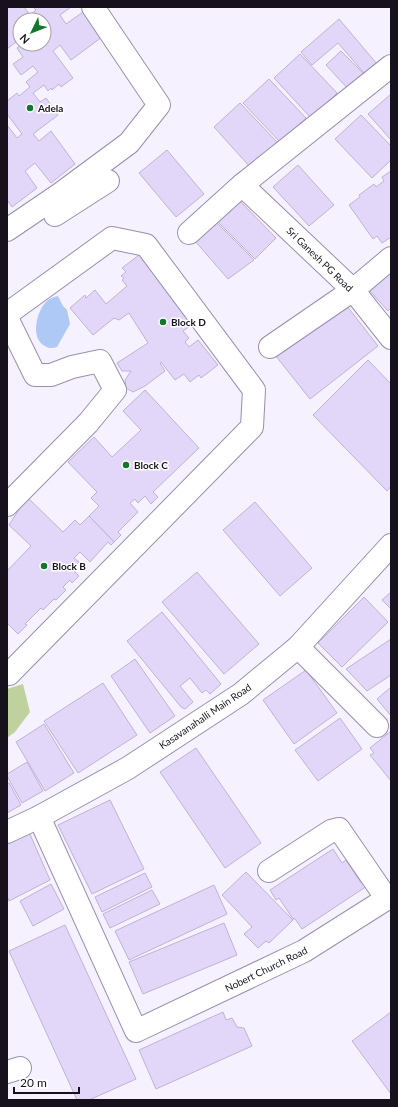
<svg xmlns="http://www.w3.org/2000/svg" width="398" height="1107" viewBox="0 0 398 1107" font-family="Lato,sans-serif">
<style>
.green{fill:#bfd29e}
.water{fill:#afc9f7}
.building{fill:#e3d7f9;stroke:#beb3d4}
.lines{fill:none;stroke-linecap:round;stroke-linejoin:round}
.minor-casing{stroke:#9a8faf;stroke-width:24}
.minor{stroke:#fff;stroke-width:22}
.poi-dot{fill:#11782b;stroke:#fff;stroke-width:1.5}
.labels{text-anchor:middle;dominant-baseline:central;stroke-width:3;stroke-linejoin:round;paint-order:stroke}
.poi-label{font-size:10px;font-weight:bold;fill:#16111d;stroke:#fff;text-anchor:start}
.street-label{font-size:10px;fill:#16111d;stroke:#fff}
</style>
<rect width="100%" height="100%" fill="#f6f1ff"/>
<!-- green -->
<polygon class="green" points="23,684 30,712 15,732 7,738 7,689"/>
<!-- water -->
<path class="water" d="M58,296l5,10 4,4 3,14 -13,23c-4,1 -8,2 -12,-1 -15,-7 -9,-35 2,-45 3,-3 7,-4 11,-5z"/>
<!-- building -->
<g class="building">
<polygon points="7,7 24,7 30,15 36,10 33,7 71,7 60,15 66,24 83,12 102,37 71,60 60,45 53,51 73,78 61,87 59,84 52,90 51,88 48,91 44,85 33,93 40,102 46,98 58,115 33,134 39,141 51,131 75,164 51,183 35,163 25,171 37,188 12,207 7,200 7,125 17,138 22,134 7,114 7,101 17,93 19,96 30,87 26,82 38,72 33,66 21,75 13,64 23,57 17,48 22,44 44,44 44,20 20,20 20,39 7,49"/>
<polygon points="339,19 377,64 365,74 338,43 312,65 301,52"/>
<polygon points="341,51 366,76 350,91 326,65"/>
<polygon points="300,54 337,93 311,118 274,78"/>
<polygon points="269,79 306,118 280,142 243,103"/>
<polygon points="391,94 391,140 368,114"/>
<polygon points="240,103 277,142 250,167 214,127"/>
<polygon points="361,115 391,146 391,160 372,178 335,139"/>
<polygon points="167,150 204,194 176,217 139,173"/>
<polygon points="298,165 334,205 309,226 273,187"/>
<polygon points="391,171 391,237 382,243 377,236 373,239 349,205 360,197 359,195 374,184 376,187 384,181 382,177"/>
<polygon points="237,198 276,238 255,259 216,220"/>
<polygon points="216,222 254,260 228,279 195,241"/>
<polygon points="139,255 193,324 183,331 189,338 185,342 189,347 198,340 218,365 201,378 199,375 190,382 184,374 175,380 161,362 160,363 165,371 145,386 133,392 126,388 125,380 131,371 122,371 117,363 148,343 129,313 119,320 114,318 93,335 70,308 85,295 86,298 95,290 106,304 127,286 122,280 124,278 121,276 126,272 122,268"/>
<polygon points="391,273 391,308 388,311 370,291"/>
<polygon points="343,301 378,346 310,399 275,355"/>
<polygon points="368,360 391,384 391,486 387,491 313,415"/>
<polygon points="145,390 199,448 153,492 158,497 151,504 145,496 138,503 135,499 130,503 138,512 118,532 121,535 114,542 89,516 99,506 91,498 97,492 68,462 94,437 112,457 141,430 123,411"/>
<polygon points="27,497 63,532 75,520 80,525 89,516 114,542 111,545 108,542 90,562 80,552 74,558 79,562 72,569 79,576 72,583 70,580 63,587 66,590 56,600 54,599 43,610 41,608 25,624 27,625 18,634 7,623 7,571 31,546 9,525"/>
<polygon points="255,502 312,568 280,596 223,530"/>
<polygon points="197,572 259,644 224,674 162,602"/>
<polygon points="391,592 391,609 382,600"/>
<polygon points="364,597 388,622 342,667 318,643"/>
<polygon points="162,612 221,684 210,694 206,690 202,693 190,678 180,686 193,702 185,709 181,707 127,641"/>
<polygon points="391,639 391,675 367,691 346,669"/>
<polygon points="135,659 175,716 150,733 111,676"/>
<polygon points="306,670 337,713 294,744 263,700"/>
<polygon points="103,683 137,735 78,773 44,721"/>
<polygon points="391,687 391,716 377,699"/>
<polygon points="340,718 362,749 318,781 295,750"/>
<polygon points="44,724 74,773 45,791 16,742"/>
<polygon points="391,731 391,781 370,755 374,753 370,748"/>
<polygon points="196,748 261,843 225,868 160,772"/>
<polygon points="27,762 43,791 22,803 7,776 7,774"/>
<polygon points="9,783 21,805 7,813 7,784"/>
<polygon points="110,800 144,869 92,894 58,825"/>
<polygon points="29,832 50,880 9,901 7,896 7,843"/>
<polygon points="333,849 342,863 346,860 361,883 364,881 367,886 302,929 295,919 293,919 279,898 276,900 270,890"/>
<polygon points="246,872 293,920 269,943 266,941 258,948 244,934 252,927 222,895"/>
<polygon points="145,873 152,887 102,912 95,897"/>
<polygon points="51,884 64,909 33,926 20,901"/>
<polygon points="214,885 227,914 129,960 115,931"/>
<polygon points="152,890 160,904 110,928 103,914"/>
<polygon points="224,923 237,955 143,994 129,962"/>
<polygon points="65,925 136,1079 89,1100 77,1100 9,951"/>
<polygon points="223,1012 226,1020 232,1018 237,1027 244,1028 252,1046 156,1089 139,1050"/>
<polygon points="391,1012 391,1094 352,1041"/>
</g>
<g class="lines">
<!-- minor casing -->
<g class="minor-casing">
<g id="minor">
<polyline points="242,185 353,290 391,338"/>
<polyline points="55,215 108,181"/>
<polyline points="7,230 60,194 129,143 159,105 93,7"/>
<polyline points="189,233 242,185 391,66"/>
<polyline points="7,314 112,238 146,245 254,390 252,427 9,674 7,672"/>
<polyline points="7,318 35,375 51,375 72,367 100,361 115,390 88,423 7,505"/>
<polyline points="270,347 353,290 391,258"/>
<polyline points="298,647 377,726"/>
<polyline points="39,817 136,1031 304,951 391,896"/>
<polyline points="7,832 39,817 128,768 241,694 298,647 391,545"/>
<polyline points="269,871 331,831 339,829 387,899"/>
<polyline points="7,1072 20,1068"/>
</g>
</g>
<!-- minor -->
<use href="#minor" class="minor"/>
</g>
<!-- markers -->
<g class="poi-dot">
<circle cx="30" cy="108" r="4"/>
<circle cx="163" cy="322" r="4"/>
<circle cx="126" cy="465" r="4"/>
<circle cx="44" cy="566" r="4"/>
</g>
<g class="labels">
<!-- poi labels -->
<g class="poi-label">
<text x="38" y="108">Adela</text>
<text x="171" y="322">Block D</text>
<text x="134" y="465">Block C</text>
<text x="52" y="566">Block B</text>
</g>
<!-- street labels -->
<g class="street-label">
<text transform="translate(320 259) rotate(44)">Sri Ganesh PG Road</text>
<text transform="translate(205 716) rotate(-34)">Kasavanahalli Main Road</text>
<text transform="translate(266 969) rotate(-26)">Nobert Church Road</text>
</g>
</g>
<!-- border -->
<rect width="398" height="1107" fill="none" stroke="#16111d" stroke-width="16"/>
<!-- north arrow -->
<g transform="translate(32 32) rotate(227)"><circle r="19" fill="#ffffff" stroke="#a2a0a5"/>
<path d="M0-3L7 15L0 10L-7 15Z" fill="#11782b"/>
<text y="-6" font-size="11" font-weight="bold" text-anchor="middle" fill="#16111d">N</text>
</g>
<!-- scale -->
<path d="M14 1087v6h65v-6" fill="none" stroke="#16111d" stroke-width="2"/>
<text x="20" y="1087" font-size="12" fill="#16111d" stroke="#ffffff" stroke-width="3" paint-order="stroke">20 m</text>
</svg>
